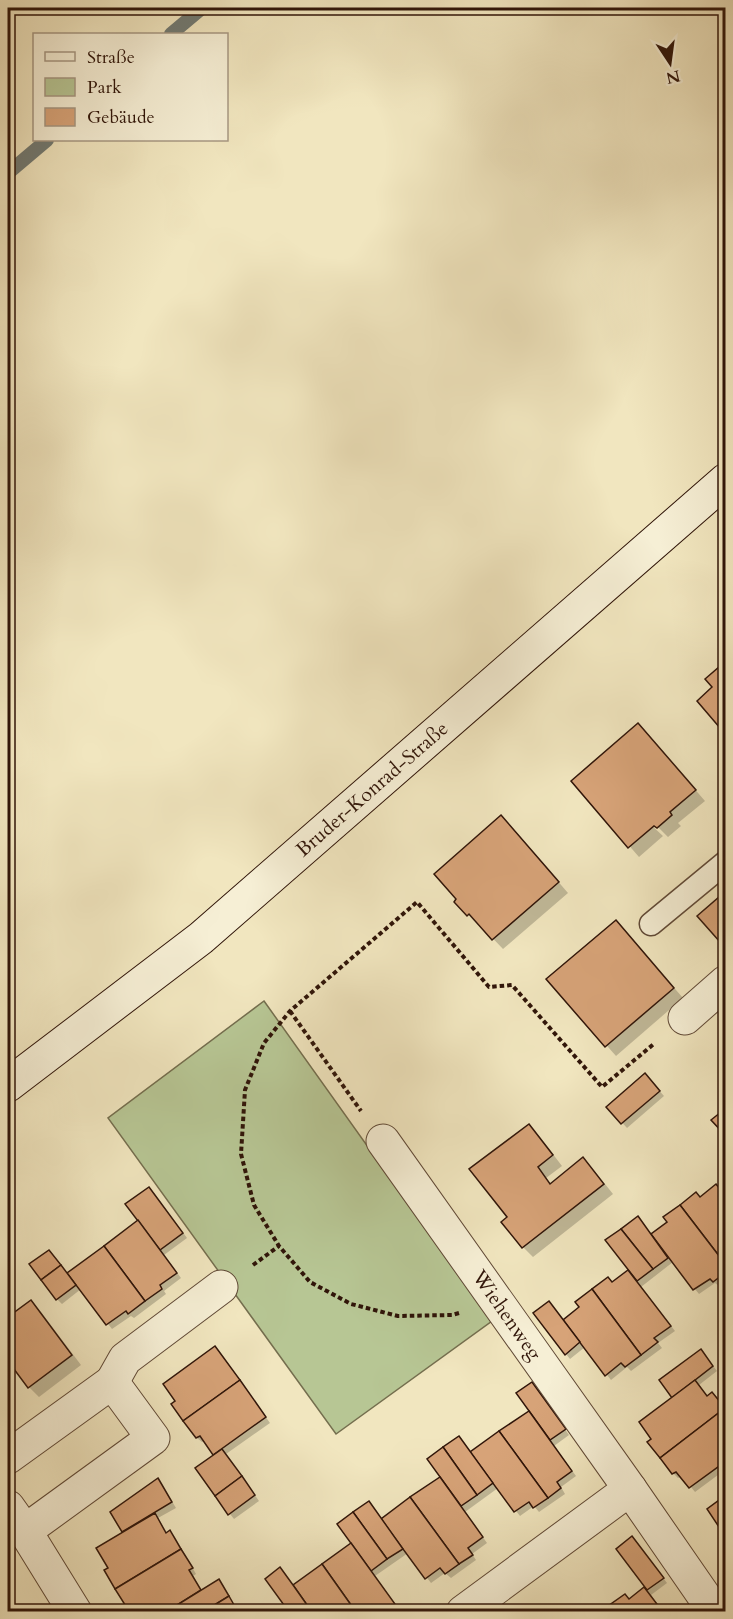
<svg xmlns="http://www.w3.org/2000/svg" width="733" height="1619" viewBox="0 0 733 1619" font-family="Cardo,serif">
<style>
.green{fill:#b7c694;stroke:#746e4e;stroke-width:1.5}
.shadow{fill:#0003}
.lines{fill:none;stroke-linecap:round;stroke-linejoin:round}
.stream{stroke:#717a73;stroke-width:14}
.building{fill:#d7a378;stroke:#301509;stroke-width:1.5}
.lane-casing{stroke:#604936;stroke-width:25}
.street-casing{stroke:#604936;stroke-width:35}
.secondary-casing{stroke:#301509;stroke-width:35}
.path{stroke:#301509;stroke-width:4;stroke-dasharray:4.5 3;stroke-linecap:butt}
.lane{stroke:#f6efd5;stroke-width:22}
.street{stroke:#f6efd5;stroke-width:33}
.secondary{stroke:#f6efd5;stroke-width:33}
.labels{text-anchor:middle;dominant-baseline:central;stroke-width:5;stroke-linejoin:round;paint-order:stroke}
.street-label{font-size:20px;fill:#301509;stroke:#f6efd5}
</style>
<rect width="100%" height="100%" fill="#f1e6bf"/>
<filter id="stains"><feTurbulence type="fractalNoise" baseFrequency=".00333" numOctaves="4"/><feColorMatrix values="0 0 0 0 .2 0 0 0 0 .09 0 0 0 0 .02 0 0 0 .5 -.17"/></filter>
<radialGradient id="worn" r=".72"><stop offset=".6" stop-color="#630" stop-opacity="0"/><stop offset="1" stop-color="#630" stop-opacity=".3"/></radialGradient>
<!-- green -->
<polygon class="green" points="264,1001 492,1321 336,1434 108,1118"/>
<!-- shadow -->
<g class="shadow">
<polygon points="648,735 705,801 678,823 681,826 668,837 653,822 650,824 663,836 639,857 573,781"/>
<polygon points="511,827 568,893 503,949 479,924 478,925 456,902"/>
<polygon points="625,932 683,998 616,1056 548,979"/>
<polygon points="650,1080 664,1096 627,1128 608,1107"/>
<polygon points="529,1126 539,1136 562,1166 546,1178 551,1184 583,1159 593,1169 613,1194 533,1257 523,1247 509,1218"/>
<polygon points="154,1193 187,1238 164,1255 181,1278 164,1291 166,1294 134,1318 131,1316 112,1329 81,1289 62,1304 57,1299 49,1251 68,1274 140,1221"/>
<polygon points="726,1197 726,1281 719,1286 715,1283 699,1294 673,1262 641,1287 675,1331 658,1343 662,1348 631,1371 627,1367 611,1380 585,1347 570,1359 566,1354 564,1320 630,1270 652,1236 701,1199"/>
<polygon points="31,1302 41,1312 81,1365 39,1397 29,1387 10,1361 8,1363 8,1319"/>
<polygon points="220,1353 270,1423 226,1454 259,1501 234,1519 230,1514 215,1456 205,1441 202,1442 197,1438 173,1404"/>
<polygon points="705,1356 717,1371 699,1385 708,1397 717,1399 726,1410 726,1469 695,1492 682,1476 678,1478 673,1473 649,1442 674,1398"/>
<polygon points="536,1389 569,1435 554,1446 576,1476 561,1487 565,1494 539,1512 534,1506 520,1516 498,1488 465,1512 487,1543 472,1554 476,1560 451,1578 445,1573 431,1583 408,1553 375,1576 399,1609 395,1612 290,1612 294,1586 442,1477 471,1454 531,1411"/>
<polygon points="157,1480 162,1485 176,1508 158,1518 168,1534 170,1532 175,1537 196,1574 193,1576 202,1591 218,1581 223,1586 238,1612 169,1612 176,1608 132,1612 128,1607 110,1568 124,1532 112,1513"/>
<polygon points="726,1498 726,1530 725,1530 720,1526"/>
<polygon points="662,1577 645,1589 647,1591 664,1579 667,1583 651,1595 663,1612 604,1612 624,1596 629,1600"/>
<polygon points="8,1603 14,1609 15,1612 8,1612"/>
</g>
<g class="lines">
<!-- stream -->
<g class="stream">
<polyline points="171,34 202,8"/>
<polyline points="8,173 47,140"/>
</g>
</g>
<!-- building -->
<g class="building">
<polygon points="726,661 726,735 697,701 712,687 705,679"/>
<polygon points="638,723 696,790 670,812 672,815 657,828 654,826 628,848 571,781"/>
<polygon points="501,815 559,882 492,940 469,914 467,916 454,902 456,899 434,874"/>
<polygon points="726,891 726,937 720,942 697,916"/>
<polygon points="616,920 674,988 605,1047 546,979"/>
<polygon points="645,1073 660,1091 621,1124 606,1107"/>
<polygon points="726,1108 726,1136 711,1120"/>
<polygon points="529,1124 553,1155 538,1167 550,1184 583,1157 604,1184 522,1248 501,1222 507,1217 469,1169"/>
<polygon points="716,1184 726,1197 726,1265 680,1205 696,1192 700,1197"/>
<polygon points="149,1187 183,1233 160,1250 125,1204"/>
<polygon points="680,1205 726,1265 726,1272 713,1282 710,1279 693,1290 651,1234 667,1222 663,1217"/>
<polygon points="638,1216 668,1258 653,1269 621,1229"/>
<polygon points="138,1220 177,1273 160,1285 162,1289 145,1301 104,1246"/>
<polygon points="621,1229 653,1269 637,1281 605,1240"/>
<polygon points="104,1246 145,1301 128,1314 126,1311 106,1325 67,1273"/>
<polygon points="49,1250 61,1265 41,1280 29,1264"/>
<polygon points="61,1265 76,1285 56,1300 41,1280"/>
<polygon points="628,1270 671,1326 654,1338 658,1342 641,1355 592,1289 608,1277 612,1282"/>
<polygon points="592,1289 641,1355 625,1367 621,1363 605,1376 563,1320 579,1307 575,1302"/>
<polygon points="31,1300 72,1355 28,1388 8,1361 8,1317"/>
<polygon points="549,1301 580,1342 565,1355 533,1313"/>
<polygon points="215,1346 240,1380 183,1421 171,1404 175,1401 163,1384"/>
<polygon points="701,1349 713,1366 672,1398 659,1380"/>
<polygon points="240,1380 266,1417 213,1455 200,1436 196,1438 183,1421"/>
<polygon points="695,1380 707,1396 712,1392 725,1408 660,1458 647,1442 651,1439 639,1422"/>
<polygon points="532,1382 566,1429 550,1440 516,1393"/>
<polygon points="725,1408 726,1461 689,1488 676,1472 672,1474 660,1458"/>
<polygon points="529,1411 572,1471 557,1482 561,1488 548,1498 499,1431"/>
<polygon points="499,1431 548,1498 533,1508 529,1502 514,1512 470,1452"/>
<polygon points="459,1436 493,1483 477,1495 443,1447"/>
<polygon points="443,1447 477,1495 461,1506 427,1459"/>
<polygon points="222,1449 242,1476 215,1496 195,1468"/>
<polygon points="242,1476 255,1495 228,1515 215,1496"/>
<polygon points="440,1477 483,1537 468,1548 473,1555 459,1564 410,1497"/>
<polygon points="158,1478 172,1502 122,1532 110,1512"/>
<polygon points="726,1495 726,1522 719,1527 707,1509"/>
<polygon points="410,1497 459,1564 445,1574 440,1568 425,1579 381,1519"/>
<polygon points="369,1501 403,1549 387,1559 353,1512"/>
<polygon points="353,1512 387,1559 371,1571 337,1524"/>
<polygon points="155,1513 166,1533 170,1530 181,1549 115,1589 104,1570 108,1568 96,1548"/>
<polygon points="632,1536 664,1578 647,1590 616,1549"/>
<polygon points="351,1543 395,1604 384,1612 356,1612 322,1564"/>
<polygon points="181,1549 193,1568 189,1570 201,1590 166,1612 134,1612 130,1605 127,1608 115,1589"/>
<polygon points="322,1564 356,1612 312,1612 293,1585"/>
<polygon points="280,1567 293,1585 312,1612 289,1612 265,1579"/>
<polygon points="219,1579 229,1596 203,1612 170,1612 169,1610"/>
<polygon points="644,1587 663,1612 612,1612 608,1606 625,1594 629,1599"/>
<polygon points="229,1596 238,1612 203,1612"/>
</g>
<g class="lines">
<!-- lane casing -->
<g class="lane-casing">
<polyline id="lane" points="651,924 726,862"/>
</g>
<!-- street casing -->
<g class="street-casing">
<g id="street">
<polyline points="685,1018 726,982"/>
<polyline points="383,1141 630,1489 715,1612"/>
<polyline points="112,1382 125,1359 221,1287"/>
<polyline points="8,1457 112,1382 153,1438 25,1531"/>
<polyline points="8,1507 25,1531 75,1612"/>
<polyline points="463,1612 630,1489"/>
</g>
</g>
<!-- secondary casing -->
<g class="secondary-casing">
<polyline id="secondary" points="8,1085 201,938 726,480"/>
</g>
<!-- path -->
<g class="path">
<polyline points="290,1011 361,1111"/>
<polyline points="253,1265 279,1246"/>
<polyline points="459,1313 452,1315 398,1316 351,1304 310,1282 279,1246 254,1205 241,1154 245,1090 264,1043 290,1011 417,902 489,987 512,985 602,1087 655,1043"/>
</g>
<!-- lane -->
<use href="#lane" class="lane"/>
<!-- street -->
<use href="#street" class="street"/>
<!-- secondary -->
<use href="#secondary" class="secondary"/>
</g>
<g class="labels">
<!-- street labels -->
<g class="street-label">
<text transform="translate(372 789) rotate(-41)">Bruder-Konrad-Straße</text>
<text transform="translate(507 1315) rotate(55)">Wiehenweg</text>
</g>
</g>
<!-- margin -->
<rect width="733" height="1619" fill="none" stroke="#f1e6bf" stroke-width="30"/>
<rect x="9" y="9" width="715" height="1601" fill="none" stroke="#301509" stroke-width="3"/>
<rect x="15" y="15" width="703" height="1589" fill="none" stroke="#301509" stroke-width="1.5"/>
<!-- legend -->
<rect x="33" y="33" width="195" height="108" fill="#f6efd5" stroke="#a79883" stroke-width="1.5"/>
<rect x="45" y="52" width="30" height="9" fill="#f6efd5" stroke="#a79883" stroke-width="1.5"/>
<text x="87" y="63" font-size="18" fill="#301509">Straße</text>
<rect x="45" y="78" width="30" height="18" fill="#b7c694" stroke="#a79883" stroke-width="1.5"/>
<text x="87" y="93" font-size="18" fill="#301509">Park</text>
<rect x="45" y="108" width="30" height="18" fill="#d7a378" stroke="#a79883" stroke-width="1.5"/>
<text x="87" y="123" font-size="18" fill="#301509">Gebäude</text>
<!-- north arrow -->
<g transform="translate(670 63) rotate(167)" stroke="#f6efd5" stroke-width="4.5" paint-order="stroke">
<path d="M0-4.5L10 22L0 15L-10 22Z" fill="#301509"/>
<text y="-9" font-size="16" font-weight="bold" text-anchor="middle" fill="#301509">N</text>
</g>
<rect width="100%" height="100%" filter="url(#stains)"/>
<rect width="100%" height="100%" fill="url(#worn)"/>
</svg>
